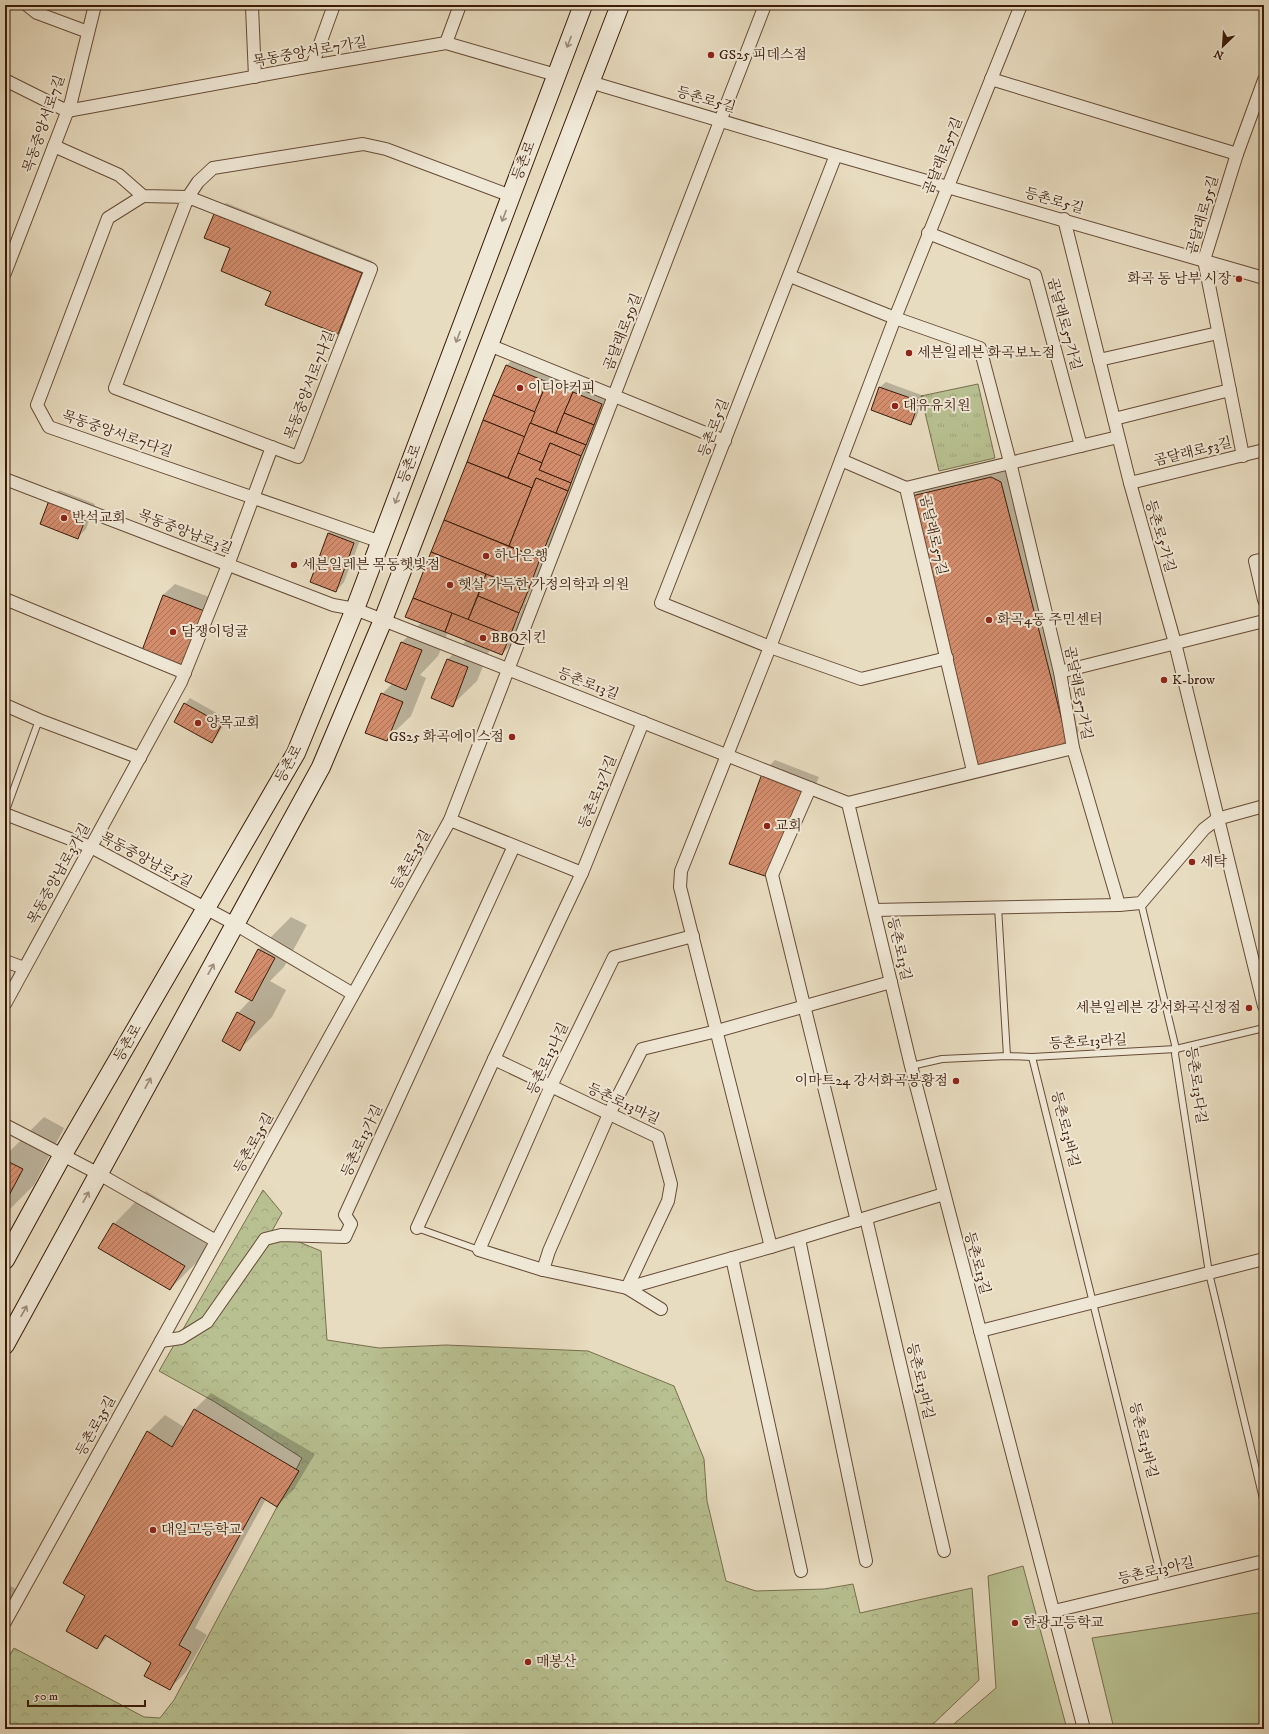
<svg xmlns="http://www.w3.org/2000/svg" width="1269" height="1734" viewBox="0 0 1269 1734" font-family="'IM FELL DW Pica','Noto Serif KR',serif">
<style>
.forest{fill:url(#forest-crowns);stroke:#796e4d}
.park{fill:url(#park-tufts);stroke:#796e4d}
.garden{fill:#b8c091;stroke:#796e4d}
.shadow{fill:#0003;fill-rule:evenodd}
.building{fill:url(#building-hatch);stroke:#3a1c09}
.lines{fill:none;stroke-linecap:round;stroke-linejoin:round}
.lane-casing{stroke:#664c37;stroke-width:8}
.street-casing{stroke:#664c37;stroke-width:14}
.secondary-casing{stroke:#3a1c09;stroke-width:20}
.lane{stroke:#f0e8d6;stroke-width:6}
.street{stroke:#f0e8d6;stroke-width:12}
.secondary{stroke:#f0e8d6;stroke-width:18}
.oneway{stroke:#9e8c7a}
.poi-dot{fill:#8f2418;stroke:#f0e8d6;stroke-width:1.5}
.labels{text-anchor:middle;dominant-baseline:central;stroke-width:4;stroke-linejoin:round;paint-order:stroke}
.street-label{font-size:14px;fill:#3a1c09;stroke:#f0e8d6}
.poi-label{font-size:14px;fill:#3a1c09;stroke:#f0e8d6;text-anchor:start}
</style>
<defs>
<pattern id="forest-crowns" width="20" height="18" patternUnits="userSpaceOnUse"><rect width="20" height="18" fill="#b8c091"/><path d="M2 6a3 3 0 1 1 6 0M12 15a3 3 0 1 1 6 0" fill="none" stroke="#9fa47c"/></pattern>
<pattern id="park-tufts" width="24" height="20" patternUnits="userSpaceOnUse"><rect width="24" height="20" fill="#b8c091"/><path d="M3 7l-1-3M5 7V3M7 7l1-3M15 17l-1-3M17 17v-4M19 17l1-3" fill="none" stroke="#9fa47c"/></pattern>
<pattern id="building-hatch" width="6" height="6" patternUnits="userSpaceOnUse"><rect width="6" height="6" fill="#d38d6d"/><path d="M-1 1l2-2M0 6l6-6M5 7l2-2" fill="none" stroke="#ac7258"/></pattern>
</defs>
<rect width="100%" height="100%" fill="#e8dcc0"/>
<filter id="stains"><feTurbulence type="fractalNoise" baseFrequency=".005" numOctaves="4"/><feColorMatrix values="0 0 0 0 .2 0 0 0 0 .09 0 0 0 0 .02 0 0 0 .5 -.17"/></filter>
<radialGradient id="worn" r=".72"><stop offset=".6" stop-color="#630" stop-opacity="0"/><stop offset="1" stop-color="#630" stop-opacity=".3"/></radialGradient>
<!-- forest -->
<polygon class="forest" points="263,1190 282,1213 272,1231 321,1251 327,1340 379,1348 446,1345 588,1351 674,1386 704,1459 707,1501 726,1581 756,1591 824,1589 853,1584 860,1613 972,1588 979,1680 928,1729 5,1729 5,1663 14,1648 144,1717 160,1718 174,1700 277,1507 302,1458 215,1402 159,1371"/>
<!-- park -->
<polygon class="park" points="978,384 995,458 939,471 921,396"/>
<!-- garden -->
<g class="garden">
<polygon points="1023,1566 1067,1729 948,1729 996,1688 988,1576"/>
<polygon points="1264,1612 1264,1729 1114,1729 1092,1638"/>
</g>
<!-- shadow -->
<g class="shadow">
<polygon points="226,203 372,261 349,321 338,332 272,291 232,247 215,214"/>
<path d="M515,357l92,42 -33,83h1l-36,97 -6,5 -8,20 2,1 -14,38 -11,11 -12,-5 -13,32 -25,24 -20,-8 16,-38 19,-19 -19,-8 -10,24 -18,19 6,3 -15,38 -25,24 -4,-46 11,-11 9,-41 20,-20 -16,-6 101,-251zM520,608l2,1 -6,14h-2z"/>
<polygon points="886,382 924,396 916,418 911,424 872,410 880,387"/>
<polygon points="1003,467 1012,471 1079,732 1068,743 913,496 924,485"/>
<polygon points="59,490 95,504 86,529 77,538 51,498"/>
<polygon points="337,525 362,535 344,582 336,591 329,533"/>
<polygon points="175,584 217,600 183,669 142,652 163,595"/>
<polygon points="190,698 227,719 217,736 212,742 185,704"/>
<polygon points="775,760 819,777 781,863 764,771"/>
<polygon points="291,917 307,925 284,967 270,981 286,990 272,1017 240,1049 238,1013 251,999 236,991 259,949"/>
<polygon points="44,1117 64,1128 34,1185 5,1214 5,1156"/>
<polygon points="146,1191 216,1233 202,1257 170,1289 114,1224"/>
<polygon points="5,1231 9,1233 5,1240"/>
<polygon points="211,1393 315,1454 294,1489 277,1506 266,1499 195,1628 207,1635 186,1672 169,1689 153,1662 108,1636 97,1648 87,1596 148,1432 165,1415 184,1427 195,1409"/>
<polygon points="5,1583 16,1589 5,1609"/>
</g>
<!-- building -->
<g class="building">
<polygon points="214,214 362,273 338,334 265,305 271,292 221,271 230,248 204,238"/>
<polygon points="506,365 547,382 535,412 493,395"/>
<polygon points="547,382 573,392 556,433 530,423"/>
<polygon points="879,387 919,401 911,425 871,410"/>
<polygon points="573,392 602,404 594,425 564,413"/>
<polygon points="493,395 535,412 525,437 483,420"/>
<polygon points="564,413 594,425 586,445 556,433"/>
<polygon points="483,420 525,437 508,478 467,462"/>
<polygon points="530,423 586,445 581,456 550,443 542,463 518,453"/>
<polygon points="550,443 581,456 571,483 539,470"/>
<polygon points="518,453 542,463 539,470 571,483 568,491 536,478 532,488 508,478"/>
<polygon points="467,462 532,488 509,546 444,520"/>
<polygon points="991,477 1001,482 1068,744 976,766 912,496"/>
<polygon points="536,478 568,491 540,559 509,546"/>
<polygon points="50,498 88,512 78,539 40,524"/>
<polygon points="444,520 540,559 528,591 431,552"/>
<polygon points="328,533 354,543 336,592 310,582"/>
<polygon points="431,552 486,574 468,620 413,598"/>
<polygon points="486,574 528,591 519,613 478,596"/>
<polygon points="163,595 207,612 183,670 141,653"/>
<polygon points="478,596 519,613 510,636 468,620"/>
<polygon points="413,598 452,613 445,632 405,617"/>
<polygon points="452,613 510,636 502,655 445,632"/>
<polygon points="401,642 422,650 406,690 385,681"/>
<polygon points="447,659 468,667 453,707 431,698"/>
<polygon points="381,693 403,702 387,741 365,733"/>
<polygon points="184,703 222,724 212,743 174,722"/>
<polygon points="763,771 808,789 770,876 765,876 729,864"/>
<polygon points="258,949 275,958 252,1001 235,992"/>
<polygon points="237,1012 255,1022 240,1051 222,1041"/>
<polygon points="5,1160 23,1169 5,1203"/>
<polygon points="113,1223 185,1266 170,1290 98,1248"/>
<polygon points="194,1409 299,1471 277,1507 261,1497 179,1645 191,1652 170,1690 144,1676 151,1663 105,1635 97,1649 66,1631 85,1596 63,1583 147,1431 172,1447"/>
</g>
<g class="lines">
<!-- lane casing -->
<g class="lane-casing">
<g id="lane">
<polyline points="5,813 39,720"/>
<polyline points="1141,903 1176,1049 1175,1054 1209,1273 1264,1503"/>
<polyline points="998,907 1007,1056"/>
<polyline points="1032,1057 1163,1585"/>
<polyline points="911,1066 942,1059 1007,1056 1032,1057 1176,1049 1264,1028"/>
<polyline points="417,1228 479,1250"/>
</g>
</g>
<!-- street casing -->
<g class="street-casing">
<g id="street">
<polyline points="27,5 37,13 88,32"/>
<polyline points="250,5 252,7 255,77"/>
<polyline points="446,43 460,5"/>
<polyline points="312,66 334,5"/>
<polyline points="991,79 1237,154"/>
<polyline points="5,80 67,111 312,66 446,43 556,75"/>
<polyline points="590,82 836,155 1264,278"/>
<polyline points="54,146 119,175 143,196 188,197 371,269 298,457 115,388 188,197 198,182 213,168 363,144 386,149 511,196"/>
<polyline points="836,155 661,603 770,647 861,679 947,658"/>
<polyline points="143,196 108,218 37,405 49,427 381,542"/>
<polyline points="1064,219 1130,483 1175,643 1264,1006"/>
<polyline points="928,233 1035,275 1081,446"/>
<polyline points="5,273 71,102 95,5"/>
<polyline points="790,276 895,318 980,348 1010,462 1060,672 1073,748 1119,905"/>
<polyline points="489,345 725,441"/>
<polyline points="1099,360 1218,333"/>
<polyline points="1114,419 1230,390"/>
<polyline points="1243,456 1204,260 1237,154 1264,80"/>
<polyline points="841,460 906,488 973,771"/>
<polyline points="5,479 333,605 355,609 383,620 848,803 911,1066 1084,1729"/>
<polyline points="1130,483 1264,450"/>
<polyline points="906,488 1118,437"/>
<polyline points="1264,559 1255,561 1264,600"/>
<polyline points="5,599 185,673"/>
<polyline points="1060,672 1264,621"/>
<polyline points="5,705 39,720 140,758"/>
<polyline points="810,788 772,875 857,1221"/>
<polyline points="848,803 1073,748"/>
<polyline points="5,814 91,847 235,924 353,994"/>
<polyline points="450,820 582,873"/>
<polyline points="874,910 1119,905 1141,903 1204,829 1217,819 1264,806"/>
<polyline points="693,936 614,957 551,1086 479,1250 543,1270 627,1288 771,1247 944,1194"/>
<polyline points="5,961 24,968"/>
<polyline points="5,1004 181,682 228,565 272,447"/>
<polyline points="494,1059 658,1137 671,1184 668,1201 627,1288 661,1309"/>
<polyline points="5,1125 99,1174 216,1241"/>
<polyline points="866,1218 944,1551"/>
<polyline points="417,1228 494,1059 582,873 643,722"/>
<polyline points="799,1239 866,1561"/>
<polyline points="771,1247 680,887 681,871 770,647 895,318 1021,5"/>
<polyline points="732,1258 801,1571"/>
<polyline points="543,1270 549,1251 609,1114 642,1049 717,1031 891,982"/>
<polyline points="980,1331 1264,1259"/>
<polyline points="161,1341 181,1338 207,1322 265,1239 281,1235 345,1237 351,1224 345,1215 514,846"/>
<polyline points="1054,1611 1264,1561"/>
<polyline points="5,1622 450,820 765,5"/>
</g>
</g>
<!-- secondary casing -->
<g class="secondary-casing">
<g id="secondary">
<polyline points="5,1260 62,1156 296,753 355,609 583,5"/>
<polyline points="5,1345 321,767 383,620 620,5"/>
</g>
</g>
<!-- lane -->
<use href="#lane" class="lane"/>
<!-- street -->
<use href="#street" class="street"/>
<!-- secondary -->
<use href="#secondary" class="secondary"/>
</g>
<!-- one-way arrows -->
<defs><path id="oneway-shaft" d="M-6 0H5M1.5-3L5.5 0L1.5 3" fill="none" stroke-width="1.6" stroke-linecap="round" stroke-linejoin="round"/></defs>
<g class="oneway">
<use href="#oneway-shaft" transform="translate(569 42) rotate(111)"/>
<use href="#oneway-shaft" transform="translate(504 216) rotate(111)"/>
<use href="#oneway-shaft" transform="translate(458 337) rotate(111)"/>
<use href="#oneway-shaft" transform="translate(397 498) rotate(111)"/>
<use href="#oneway-shaft" transform="translate(211 969) rotate(-61)"/>
<use href="#oneway-shaft" transform="translate(148 1083) rotate(-61)"/>
<use href="#oneway-shaft" transform="translate(86 1197) rotate(-61)"/>
<use href="#oneway-shaft" transform="translate(24 1311) rotate(-61)"/>
</g>
<!-- markers -->
<g class="poi-dot">
<circle cx="711" cy="55" r="4"/>
<circle cx="1239" cy="279" r="4"/>
<circle cx="909" cy="353" r="4"/>
<circle cx="520" cy="388" r="4"/>
<circle cx="895" cy="406" r="4"/>
<circle cx="64" cy="518" r="4"/>
<circle cx="486" cy="556" r="4"/>
<circle cx="294" cy="565" r="4"/>
<circle cx="450" cy="585" r="4"/>
<circle cx="989" cy="620" r="4"/>
<circle cx="173" cy="632" r="4"/>
<circle cx="483" cy="638" r="4"/>
<circle cx="1164" cy="680" r="4"/>
<circle cx="198" cy="723" r="4"/>
<circle cx="512" cy="737" r="4"/>
<circle cx="767" cy="826" r="4"/>
<circle cx="1192" cy="862" r="4"/>
<circle cx="1249" cy="1008" r="4"/>
<circle cx="956" cy="1081" r="4"/>
<circle cx="153" cy="1530" r="4"/>
<circle cx="1015" cy="1623" r="4"/>
<circle cx="528" cy="1662" r="4"/>
</g>
<g class="labels">
<!-- street labels -->
<g class="street-label">
<text transform="translate(310 52) rotate(-10)">목동중앙서로7가길</text>
<text transform="translate(706 100) rotate(16)">등촌로5길</text>
<text transform="translate(44 124) rotate(-71)">목동중앙서로7길</text>
<text transform="translate(943 156) rotate(-68)">곰달래로57길</text>
<text transform="translate(524 161) rotate(-69)">등촌로</text>
<text transform="translate(1054 201) rotate(16)">등촌로5길</text>
<text transform="translate(1203 215) rotate(-74)">곰달래로55길</text>
<text transform="translate(1064 324) rotate(75)">곰달래로57가길</text>
<text transform="translate(623 332) rotate(-69)">곰달래로59길</text>
<text transform="translate(310 385) rotate(-69)">목동중앙서로7나길</text>
<text transform="translate(714 428) rotate(-69)">등촌로5길</text>
<text transform="translate(117 434) rotate(19)">목동중앙서로7다길</text>
<text transform="translate(1193 452) rotate(-14)">곰달래로53길</text>
<text transform="translate(410 464) rotate(-69)">등촌로</text>
<text transform="translate(185 532) rotate(21)">목동중앙남로3길</text>
<text transform="translate(933 535) rotate(77)">곰달래로57길</text>
<text transform="translate(1160 536) rotate(74)">등촌로5가길</text>
<text transform="translate(588 684) rotate(21)">등촌로13길</text>
<text transform="translate(1078 693) rotate(79)">곰달래로57가길</text>
<text transform="translate(289 764) rotate(-62)">등촌로</text>
<text transform="translate(598 792) rotate(-68)">등촌로13가길</text>
<text transform="translate(146 860) rotate(28)">목동중앙남로5길</text>
<text transform="translate(411 860) rotate(-61)">등촌로35길</text>
<text transform="translate(59 874) rotate(-61)">목동중앙남로3가길</text>
<text transform="translate(899 949) rotate(77)">등촌로13길</text>
<text transform="translate(1088 1042) rotate(-3)">등촌로13라길</text>
<text transform="translate(128 1043) rotate(-60)">등촌로</text>
<text transform="translate(548 1059) rotate(-65)">등촌로13나길</text>
<text transform="translate(1196 1085) rotate(82)">등촌로13다길</text>
<text transform="translate(623 1104) rotate(25)">등촌로13마길</text>
<text transform="translate(1065 1129) rotate(76)">등촌로13바길</text>
<text transform="translate(362 1141) rotate(-65)">등촌로13가길</text>
<text transform="translate(254 1143) rotate(-61)">등촌로35길</text>
<text transform="translate(977 1263) rotate(75)">등촌로13길</text>
<text transform="translate(920 1381) rotate(77)">등촌로13마길</text>
<text transform="translate(96 1426) rotate(-61)">등촌로35길</text>
<text transform="translate(1143 1440) rotate(76)">등촌로13바길</text>
<text transform="translate(1156 1571) rotate(-13)">등촌로13아길</text>
</g>
<!-- poi labels -->
<g class="poi-label">
<text x="719" y="55">GS25 피데스점</text>
<text x="1231" y="279" text-anchor="end">화곡 동 남부 시장</text>
<text x="917" y="353">세븐일레븐 화곡보노점</text>
<text x="528" y="388">이디야커피</text>
<text x="903" y="406">대유유치원</text>
<text x="72" y="518">반석교회</text>
<text x="494" y="556">하나은행</text>
<text x="302" y="565">세븐일레븐 목동햇빛점</text>
<text x="458" y="585">햇살 가득한 가정의학과 의원</text>
<text x="997" y="620">화곡4동 주민센터</text>
<text x="181" y="632">담쟁이덩굴</text>
<text x="491" y="638">BBQ치킨</text>
<text x="1172" y="680">K-brow</text>
<text x="206" y="723">양목교회</text>
<text x="504" y="737" text-anchor="end">GS25 화곡에이스점</text>
<text x="775" y="826">교회</text>
<text x="1200" y="862">세탁</text>
<text x="1241" y="1008" text-anchor="end">세븐일레븐 강서화곡신정점</text>
<text x="948" y="1081" text-anchor="end">이마트24 강서화곡봉황점</text>
<text x="161" y="1530">대일고등학교</text>
<text x="1023" y="1623">한광고등학교</text>
<text x="536" y="1662">매봉산</text>
</g>
</g>
<!-- margin -->
<rect width="1269" height="1734" fill="none" stroke="#e8dcc0" stroke-width="20"/>
<rect x="6" y="6" width="1257" height="1722" fill="none" stroke="#3a1c09" stroke-width="2"/>
<rect x="10" y="10" width="1249" height="1714" fill="none" stroke="#3a1c09"/>
<!-- north arrow -->
<g transform="translate(1223 46) rotate(205)" stroke="#f0e8d6" stroke-width="3" paint-order="stroke">
<path d="M0-3L7 15L0 10L-7 15Z" fill="#3a1c09"/>
<text y="-6" font-size="11" font-weight="bold" text-anchor="middle" fill="#3a1c09">N</text>
</g>
<!-- scale -->
<path d="M28 1700v6h117v-6" fill="none" stroke="#3a1c09" stroke-width="2"/>
<text x="34" y="1700" font-size="12" fill="#3a1c09" stroke="#f0e8d6" stroke-width="3" paint-order="stroke">50 m</text>
<rect width="100%" height="100%" filter="url(#stains)"/>
<rect width="100%" height="100%" fill="url(#worn)"/>
</svg>
